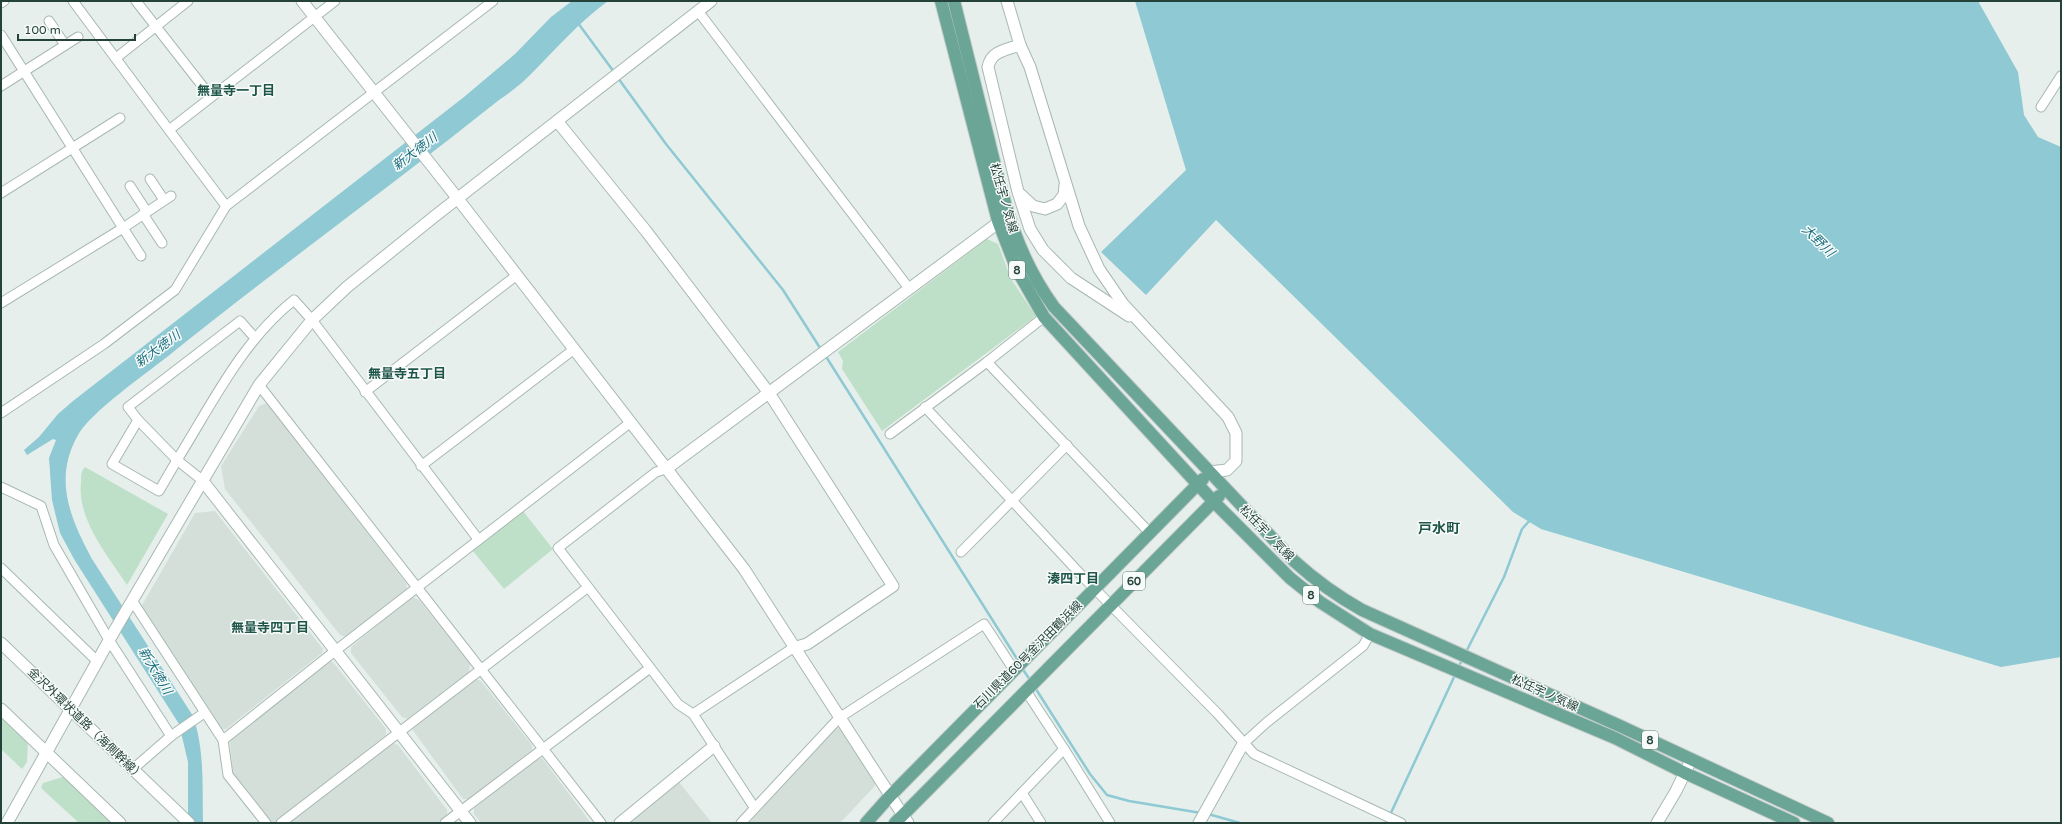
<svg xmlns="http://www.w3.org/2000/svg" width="2062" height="824" viewBox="0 0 2062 824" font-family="'Varela Round','Noto Sans JP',sans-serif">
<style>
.built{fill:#d4dfda}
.green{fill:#bfe0c8}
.water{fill:#8ec9d4}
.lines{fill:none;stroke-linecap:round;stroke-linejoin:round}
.stream{stroke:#8ec9d4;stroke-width:2.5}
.minor-casing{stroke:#a8b8b2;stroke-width:11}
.tertiary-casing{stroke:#a8b8b2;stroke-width:13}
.primary-casing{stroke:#c2cac8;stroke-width:14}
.minor{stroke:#fff;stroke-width:9}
.tertiary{stroke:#fff;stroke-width:11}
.primary{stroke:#6aa596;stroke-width:12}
.labels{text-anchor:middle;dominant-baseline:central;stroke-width:3;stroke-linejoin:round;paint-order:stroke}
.shield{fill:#f7fbf9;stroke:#637a73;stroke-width:1}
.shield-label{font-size:11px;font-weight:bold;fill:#24423a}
.street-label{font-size:12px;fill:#24423a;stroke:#f7fbf9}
.neighbourhood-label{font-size:13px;font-weight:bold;fill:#1f5548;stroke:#f7fbf9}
.water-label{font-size:13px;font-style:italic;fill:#1c6f80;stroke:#f7fbf9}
.quarter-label{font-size:14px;font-weight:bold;fill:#1f5548;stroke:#f7fbf9}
</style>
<rect width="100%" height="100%" fill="#e6efeb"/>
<!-- built -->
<g class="built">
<polygon points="267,403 406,583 407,589 346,637 340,635 225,489 221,466 259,406"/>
<polygon points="215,511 323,649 322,653 226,729 221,729 141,607 195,513"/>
<polygon points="412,597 419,600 470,664 469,672 407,719 402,717 351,653 351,647"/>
<polygon points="329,661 333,662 386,729 386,735 275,822 270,822 233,776 230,742 232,737"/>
<polygon points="475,679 481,681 532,745 532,750 470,799 463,799 412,729"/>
<polygon points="834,727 841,729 875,782 874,787 840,823 749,823"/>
<polygon points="392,743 398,745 447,810 447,816 437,823 288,823"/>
<polygon points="542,758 591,823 481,823 474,814 474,808 536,759"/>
<polygon points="678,781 712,823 626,823"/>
</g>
<!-- green -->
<g class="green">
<polygon points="987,239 998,244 1011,279 1036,316 882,431 842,369 843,361 838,352"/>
<path d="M85,467l83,47 -41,71c-20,-31 -50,-65 -46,-103 0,-6 0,-11 4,-15z"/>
<polygon points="523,511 553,549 504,589 473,551"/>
<polygon points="1,714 28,739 27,762 22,769 1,749"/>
<polygon points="66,776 114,823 79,823 41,788 43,783"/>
</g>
<!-- water -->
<g class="water">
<path d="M572,1h36c-30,22 -54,50 -80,76 -9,9 -19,16 -29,23 -109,87 -223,169 -332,257 -23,18 -76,55 -89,78 -25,44 -8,83 14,124l101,157c12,35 9,70 10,107h-15v-61l-9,-38 -105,-165 -14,-26 -8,-33 -3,-42 7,-18 -3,-1 -26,16 -3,-5 15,-13 19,-23 15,-13 391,-304 51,-43 36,-37z"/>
<polygon points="1135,1 1978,1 2018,72 2024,115 2038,137 2061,147 2061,657 2001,667 1541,529 1513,512 1216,220 1146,295 1101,252 1186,170"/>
</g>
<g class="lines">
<!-- stream -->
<g class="stream">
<polyline points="578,23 614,72"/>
<polyline points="618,78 666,144 783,290 822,351"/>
<polyline points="825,355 1019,662"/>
<polyline points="1466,652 1504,577 1522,529 1531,519"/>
<polyline points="1022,668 1030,680"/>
<polyline points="1458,668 1463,658"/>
<polyline points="1034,686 1090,774 1107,795 1129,801 1201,813"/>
<polyline points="1208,814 1240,823"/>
<polyline points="1390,815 1455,675"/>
</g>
<!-- minor casing -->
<g class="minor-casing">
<g id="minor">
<polyline points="73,1 169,130 335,1"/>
<polyline points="136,1 211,97"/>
<polyline points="1,3 4,1"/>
<polyline points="698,11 908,287"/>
<polyline points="49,21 65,45"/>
<polyline points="1,35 123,228 1,303"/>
<polyline points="116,58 188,1"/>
<polyline points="1,86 78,37"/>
<polyline points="2041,107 2061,76"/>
<polyline points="169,130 226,206"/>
<polyline points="150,179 164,200"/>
<polyline points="130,186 147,212"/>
<polyline points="1,193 120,118"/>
<polyline points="143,214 162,243"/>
<polyline points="141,256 123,228 171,196"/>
<polyline points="987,362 1149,532"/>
<polyline points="259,385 601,823"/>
<polyline points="365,392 517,275"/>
<polyline points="925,407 1085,579 1218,714 1254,754 1401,823"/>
<polyline points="1,413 104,344 175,290 226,206 493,1"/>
<polygon points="138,420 177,460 159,491 112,464"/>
<polyline points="138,420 128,407 240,321 255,338"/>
<polyline points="890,434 987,362 1044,317"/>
<polyline points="421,466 573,350"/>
<polyline points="666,469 656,472 558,548 678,704 693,714 754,807"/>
<path d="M202,480l-25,-20c35,-56 65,-119 117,-160l18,20 166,219"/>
<polyline points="1,487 41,506 54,545 109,640 171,736 133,769"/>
<polyline points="961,552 1067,445"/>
<polyline points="1,568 97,661"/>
<polyline points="133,602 223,740 228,775 266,823"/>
<polyline points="1026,691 1064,749"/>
<polyline points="693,714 793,648"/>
<polyline points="171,736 204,713"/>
<polyline points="223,740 335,651 631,422"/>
<polyline points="1243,744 1266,723 1363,646 1370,634"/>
<polyline points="1022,793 1041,823"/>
<polyline points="281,823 587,588"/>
<polyline points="445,823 650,668"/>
<polyline points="741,823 839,718 984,624 1014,670"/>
<polyline points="993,823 1064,749 1110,823"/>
</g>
</g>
<!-- tertiary casing -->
<g class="tertiary-casing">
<g id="tertiary">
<polyline points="302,1 458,199 744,569 908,823"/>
<polyline points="1007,1 1020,45 1030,67 1079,226 1099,269 1123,304 1228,417 1236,433 1236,461 1227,470 1209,472"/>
<path d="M1020,45c-14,5 -29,6 -32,22l30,125 12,37 13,21 28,28 58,38"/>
<polyline points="557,121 646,231 769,393 893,586 807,644 793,648"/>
<polyline points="1020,194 1033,206 1045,209 1057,204 1064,195 1065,185"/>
<polyline points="666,469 1006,217"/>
<polyline points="202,480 470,823"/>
<polyline points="1,643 189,823"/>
<polyline points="1,709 120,823"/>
<polyline points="7,823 116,628 259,385 312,320 347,287 435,216 711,1"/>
<polyline points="620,823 714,746"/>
<polyline points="1199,823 1243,744"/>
<polyline points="1657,823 1676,791 1691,760"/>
</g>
</g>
<!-- primary casing -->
<g class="primary-casing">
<g id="primary">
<polyline points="941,1 998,221 1017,270 1044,317 1214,502 1290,578 1320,602 1370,634 1615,738 1685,773 1794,823"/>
<path d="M954,1c11,44 22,88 33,132 16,65 27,119 67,174l240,254c21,19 43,35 68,49l258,116 208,97"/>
<polyline points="866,823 890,796 1203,479"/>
<polyline points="895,823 1219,496"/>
</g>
</g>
<!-- minor -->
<use href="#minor" class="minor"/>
<!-- tertiary -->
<use href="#tertiary" class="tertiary"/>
<!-- primary -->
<use href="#primary" class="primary"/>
</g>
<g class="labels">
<!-- shield labels -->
<g class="shield">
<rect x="1009" y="261" width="16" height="18" rx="3"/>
<rect x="1123" y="572" width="22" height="18" rx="3"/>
<rect x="1303" y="586" width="16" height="18" rx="3"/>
<rect x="1642" y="731" width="16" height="18" rx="3"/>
</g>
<g class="shield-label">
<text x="1017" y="270">8</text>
<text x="1134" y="581">60</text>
<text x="1311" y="595">8</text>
<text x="1650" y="740">8</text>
</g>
<!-- street labels -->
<g class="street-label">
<text transform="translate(1004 198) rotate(74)">松任宇ノ気線</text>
<text transform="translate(1267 533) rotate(46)">松任宇ノ気線</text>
<text transform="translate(1028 655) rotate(-45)">石川県道60号金沢田鶴浜線</text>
<text transform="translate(1545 693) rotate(24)">松任宇ノ気線</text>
<text transform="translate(86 724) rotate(44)">金沢外環状道路（海側幹線）</text>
</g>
<!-- neighbourhood labels -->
<g class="neighbourhood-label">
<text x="236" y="91">無量寺一丁目</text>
<text x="407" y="374">無量寺五丁目</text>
<text x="1073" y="579">湊四丁目</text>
<text x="270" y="628">無量寺四丁目</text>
</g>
<!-- water labels -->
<g class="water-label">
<text transform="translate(415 152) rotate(-37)">新大徳川</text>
<text transform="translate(1818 241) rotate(44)">大野川</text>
<text transform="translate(158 349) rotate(-36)">新大徳川</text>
<text transform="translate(155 671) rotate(59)">新大徳川</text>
</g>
<!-- quarter labels -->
<g class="quarter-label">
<text x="1439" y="528">戸水町</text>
</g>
</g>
<!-- border -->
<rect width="2062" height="824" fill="none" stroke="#24423a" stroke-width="4"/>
<!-- scale -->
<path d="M18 34v6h117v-6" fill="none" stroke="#24423a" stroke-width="2"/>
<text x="24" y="34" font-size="12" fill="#24423a" stroke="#f7fbf9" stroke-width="3" paint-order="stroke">100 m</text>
</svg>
